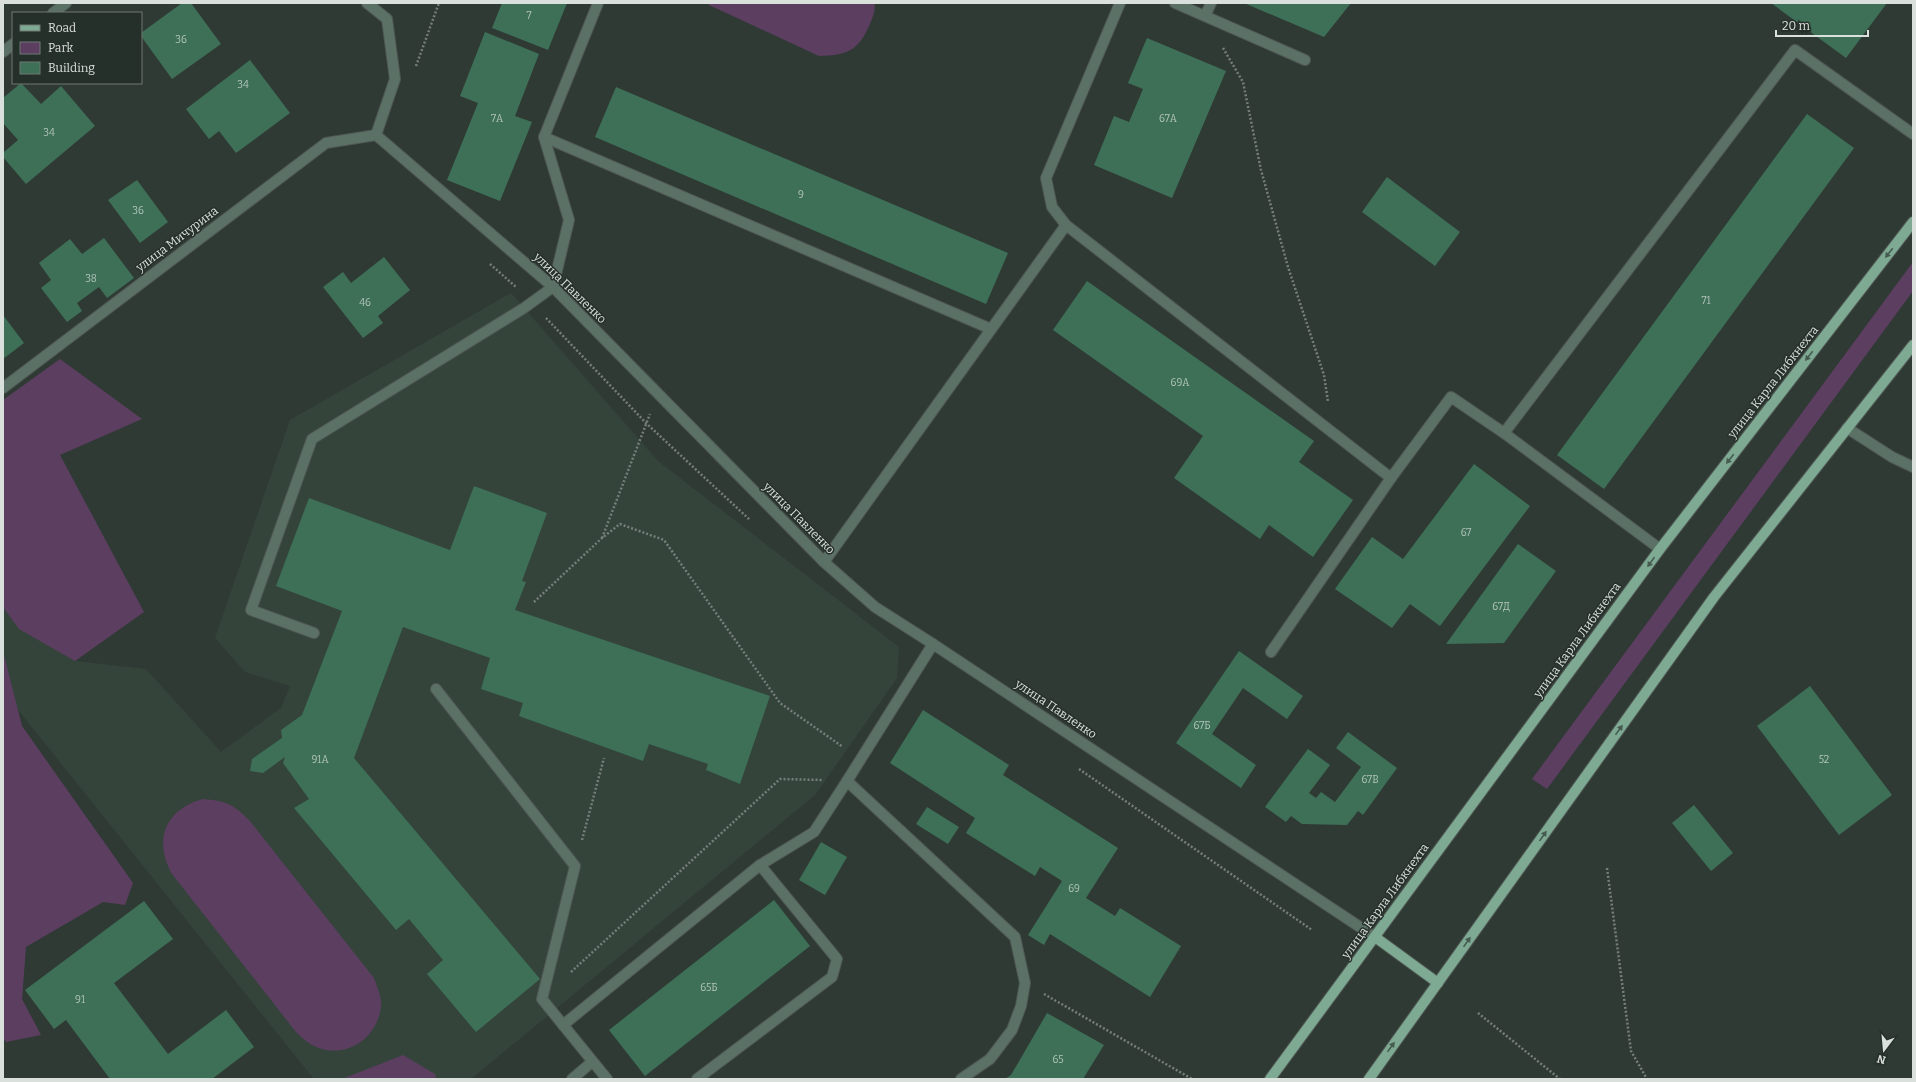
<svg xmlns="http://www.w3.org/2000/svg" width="1916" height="1082" viewBox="0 0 1916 1082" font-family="Bitter,serif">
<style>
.built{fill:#34443b}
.green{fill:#5c3e60}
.building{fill:#3d7057}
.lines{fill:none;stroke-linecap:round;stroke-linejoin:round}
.minor-casing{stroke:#4f5853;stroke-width:12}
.major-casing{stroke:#4f5853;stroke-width:12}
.path{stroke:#767e79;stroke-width:2.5;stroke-dasharray:2 2;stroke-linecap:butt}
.minor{stroke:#5c7166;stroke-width:10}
.major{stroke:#7eaa93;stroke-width:10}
.oneway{fill:#455b4f}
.labels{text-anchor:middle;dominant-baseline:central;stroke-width:3;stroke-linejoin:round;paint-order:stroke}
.number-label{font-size:10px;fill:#b3c4bb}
.street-label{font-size:12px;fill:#dae0dc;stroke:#26302b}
</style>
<rect width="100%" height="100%" fill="#303a35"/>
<!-- built -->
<polygon class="built" points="511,293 658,461 899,647 897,678 815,795 471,1079 314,1079 3,691 3,574 75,661 146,669 221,752 281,708 290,686 245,672 215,638 290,420"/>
<!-- green -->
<g class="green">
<path d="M708,3h166c2,8 -1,13 -4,21 -12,27 -22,31 -51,32l-110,-51z"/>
<polygon points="1913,262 1913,291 1547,789 1532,779"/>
<polygon points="60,359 142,419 60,455 144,612 75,661 19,629 3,607 3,400"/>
<polygon points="3,651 22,726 133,883 125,905 103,902 26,947 22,999 41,1035 6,1042 3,1038"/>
<path d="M203,799c23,2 30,5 46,21l125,158c3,9 8,19 7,29 -4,31 -33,51 -62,41 -9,-3 -16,-9 -23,-16l-124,-158c-19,-33 -7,-65 31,-75z"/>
<polygon points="403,1055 435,1074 436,1079 342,1079"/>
</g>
<!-- building -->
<g class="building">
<polygon points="182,3 191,3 221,44 172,79 141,36 141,33"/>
<polygon points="502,3 567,3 548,50 492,28"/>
<polygon points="1244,3 1351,3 1324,37"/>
<polygon points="1771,3 1887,3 1846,58"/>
<polygon points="485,32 539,54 515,116 532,122 500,201 447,180 478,103 460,96"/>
<polygon points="1147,38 1226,71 1172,198 1094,165 1114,116 1129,122 1143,89 1128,83"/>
<polygon points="250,60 290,113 236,153 219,131 209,139 186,109"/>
<polygon points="21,83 41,104 61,86 95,126 26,184 3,157 3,153 18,140 3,123 3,98"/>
<polygon points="616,87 1008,253 986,304 595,137"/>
<polygon points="1807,114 1854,148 1604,489 1557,455"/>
<polygon points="1387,177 1460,232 1435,266 1362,212"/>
<polygon points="137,180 168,222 140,243 108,200"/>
<polygon points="104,238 134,278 107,298 99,287 77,303 82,311 67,322 41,288 51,280 39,263 70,239 82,254"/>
<polygon points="384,257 410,290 378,316 383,323 363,338 323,287 343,272 351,283"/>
<polygon points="1087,281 1314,441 1299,462 1353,500 1313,557 1269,525 1260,539 1174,478 1203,436 1053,330"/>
<polygon points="3,315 24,343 3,359"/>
<polygon points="1474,464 1530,506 1440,626 1410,604 1392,628 1335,589 1372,537 1403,559"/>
<polygon points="474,486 547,513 522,581 526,582 515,610 770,696 740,784 706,770 708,764 649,744 643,761 519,716 523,703 481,689 490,658 403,627 354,758 540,979 476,1032 427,974 443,960 409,919 396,930 294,808 309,799 283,763 285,757 263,773 250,771 252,759 282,738 281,730 302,715 342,611 276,586 309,498 450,550"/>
<polygon points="1518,544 1556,571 1504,643 1446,644"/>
<polygon points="1239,651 1303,696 1287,719 1243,688 1212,734 1256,765 1241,788 1176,743"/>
<polygon points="1810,686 1892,795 1839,835 1757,726"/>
<polygon points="923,710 1009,765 1003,775 1118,848 1086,898 1115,916 1120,908 1181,946 1150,997 1050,934 1044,945 1028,935 1062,881 1040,867 1035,876 966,833 975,818 890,763"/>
<polygon points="1348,732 1397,768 1363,815 1358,811 1347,825 1302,824 1291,816 1286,822 1265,807 1308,749 1330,765 1309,793 1316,798 1321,792 1335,802 1361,767 1336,748"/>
<polygon points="1694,805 1733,853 1711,871 1672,823"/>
<polygon points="927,807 959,827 948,844 916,824"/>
<polygon points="821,842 847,857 825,895 799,880"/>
<polygon points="774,900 810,946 645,1076 609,1030"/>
<polygon points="144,901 173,939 114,983 168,1054 226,1010 254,1047 212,1079 110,1079 66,1020 54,1029 25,990"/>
<polygon points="1047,1013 1104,1045 1083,1079 1005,1079 1011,1075"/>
</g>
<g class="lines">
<!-- minor casing -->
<g class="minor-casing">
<g id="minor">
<polyline points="367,3 387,19 395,79 376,135 553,287 824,562 875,607 933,644 1375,937"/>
<polyline points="1120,3 1046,178 1052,207 1066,225 1391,478 1451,397 1504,433 1660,549"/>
<polyline points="1175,3 1305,60"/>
<polyline points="53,13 66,3"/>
<polyline points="1205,16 1211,3"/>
<polyline points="3,52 13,44"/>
<polyline points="544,137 991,329"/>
<polyline points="3,388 326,143 376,135"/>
<polyline points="1847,428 1892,457 1913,467"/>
<polyline points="1504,433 1795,50 1913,134"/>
<polyline points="824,562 1066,225"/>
<polyline points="314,633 251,610 312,439 524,308 553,287 569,220 544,137 598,3"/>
<polyline points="933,644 847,781 1015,937 1025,983 1021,1006 1012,1030 990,1059 961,1079"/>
<polyline points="1271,652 1391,478"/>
<polyline points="436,689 575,866 542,999 607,1079"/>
<polyline points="760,865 814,832 847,781"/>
<polyline points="563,1025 760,865 837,959 832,977 697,1079"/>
<polyline points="572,1079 592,1062"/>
</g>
</g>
<!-- major casing -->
<g class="major-casing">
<g id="major">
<polyline points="1375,937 1438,983"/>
<polyline points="1270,1079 1660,549 1913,222"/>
<polyline points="1369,1079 1714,597 1913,345"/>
</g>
</g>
<!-- path -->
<g class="path">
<polyline points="1223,48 1243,82 1261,170 1288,267 1324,375 1328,402"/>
<polyline points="416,66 439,3"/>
<polyline points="490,264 516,287"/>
<polyline points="546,318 646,423 750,520"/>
<polyline points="602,538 650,414"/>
<polyline points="534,602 602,538 620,524 664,540 780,703 843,747"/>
<polyline points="1079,769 1312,930"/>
<polyline points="582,840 604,758"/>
<polyline points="1607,868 1631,1051 1647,1079"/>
<polyline points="571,972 780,779 823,780"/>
<polyline points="1044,994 1192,1079"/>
<polyline points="1478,1013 1560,1079"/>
</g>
<!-- minor -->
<use href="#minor" class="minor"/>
<!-- major -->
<use href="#major" class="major"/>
</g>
<!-- one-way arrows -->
<defs><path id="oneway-solid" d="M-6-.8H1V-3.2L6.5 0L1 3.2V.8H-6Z"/></defs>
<g class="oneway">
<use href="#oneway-solid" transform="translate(1889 253) rotate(128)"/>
<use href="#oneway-solid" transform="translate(1809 356) rotate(128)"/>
<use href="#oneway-solid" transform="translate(1730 459) rotate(128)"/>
<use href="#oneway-solid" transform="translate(1651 562) rotate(126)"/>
<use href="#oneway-solid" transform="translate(1619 730) rotate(-54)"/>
<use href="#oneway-solid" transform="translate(1543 836) rotate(-55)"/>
<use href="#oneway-solid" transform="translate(1467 942) rotate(-55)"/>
<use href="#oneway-solid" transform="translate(1391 1047) rotate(-54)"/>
</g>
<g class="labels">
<!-- number labels -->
<g class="number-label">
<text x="529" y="16">7</text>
<text x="181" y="40">36</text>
<text x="243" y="85">34</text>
<text x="497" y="119">7А</text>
<text x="1168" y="119">67А</text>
<text x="49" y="133">34</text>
<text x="801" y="195">9</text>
<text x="138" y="211">36</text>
<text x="91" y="279">38</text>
<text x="1706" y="301">71</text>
<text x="365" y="303">46</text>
<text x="1180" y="383">69А</text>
<text x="1466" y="533">67</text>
<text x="1501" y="607">67Д</text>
<text x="1202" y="726">67Б</text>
<text x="320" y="760">91А</text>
<text x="1824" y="760">52</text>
<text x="1370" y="780">67В</text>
<text x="1074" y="889">69</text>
<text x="709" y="988">65Б</text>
<text x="80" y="1000">91</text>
<text x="1058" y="1060">65</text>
</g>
<!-- street labels -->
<g class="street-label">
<text transform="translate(177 239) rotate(-37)">улица Мичурина</text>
<text transform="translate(570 288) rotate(44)">улица Павленко</text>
<text transform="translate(1773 382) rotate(-52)">улица Карла Либкнехта</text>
<text transform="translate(799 518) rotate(45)">улица Павленко</text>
<text transform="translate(1577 640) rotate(-54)">улица Карла Либкнехта</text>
<text transform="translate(1056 709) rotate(34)">улица Павленко</text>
<text transform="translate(1385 901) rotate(-54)">улица Карла Либкнехта</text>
</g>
</g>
<!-- border -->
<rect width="1916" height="1082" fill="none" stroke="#dae0dc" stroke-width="8"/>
<!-- legend -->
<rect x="12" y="12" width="130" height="72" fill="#26302b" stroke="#6e7672"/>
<rect x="20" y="25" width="20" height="6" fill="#7eaa93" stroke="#6e7672"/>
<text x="48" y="32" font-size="12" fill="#dae0dc">Road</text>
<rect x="20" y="42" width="20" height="12" fill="#5c3e60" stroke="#6e7672"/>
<text x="48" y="52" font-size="12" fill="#dae0dc">Park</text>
<rect x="20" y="62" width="20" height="12" fill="#3d7057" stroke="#6e7672"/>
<text x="48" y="72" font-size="12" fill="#dae0dc">Building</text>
<!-- north arrow -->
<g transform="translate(1884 1050) rotate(196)" stroke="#26302b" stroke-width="3" paint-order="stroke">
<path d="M0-3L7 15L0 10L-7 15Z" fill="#dae0dc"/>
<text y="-6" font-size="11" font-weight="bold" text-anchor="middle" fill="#dae0dc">N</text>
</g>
<!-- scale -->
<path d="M1776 30v6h92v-6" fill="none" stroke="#dae0dc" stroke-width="2"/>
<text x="1782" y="30" font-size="12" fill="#dae0dc" stroke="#26302b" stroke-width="3" paint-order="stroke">20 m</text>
</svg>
